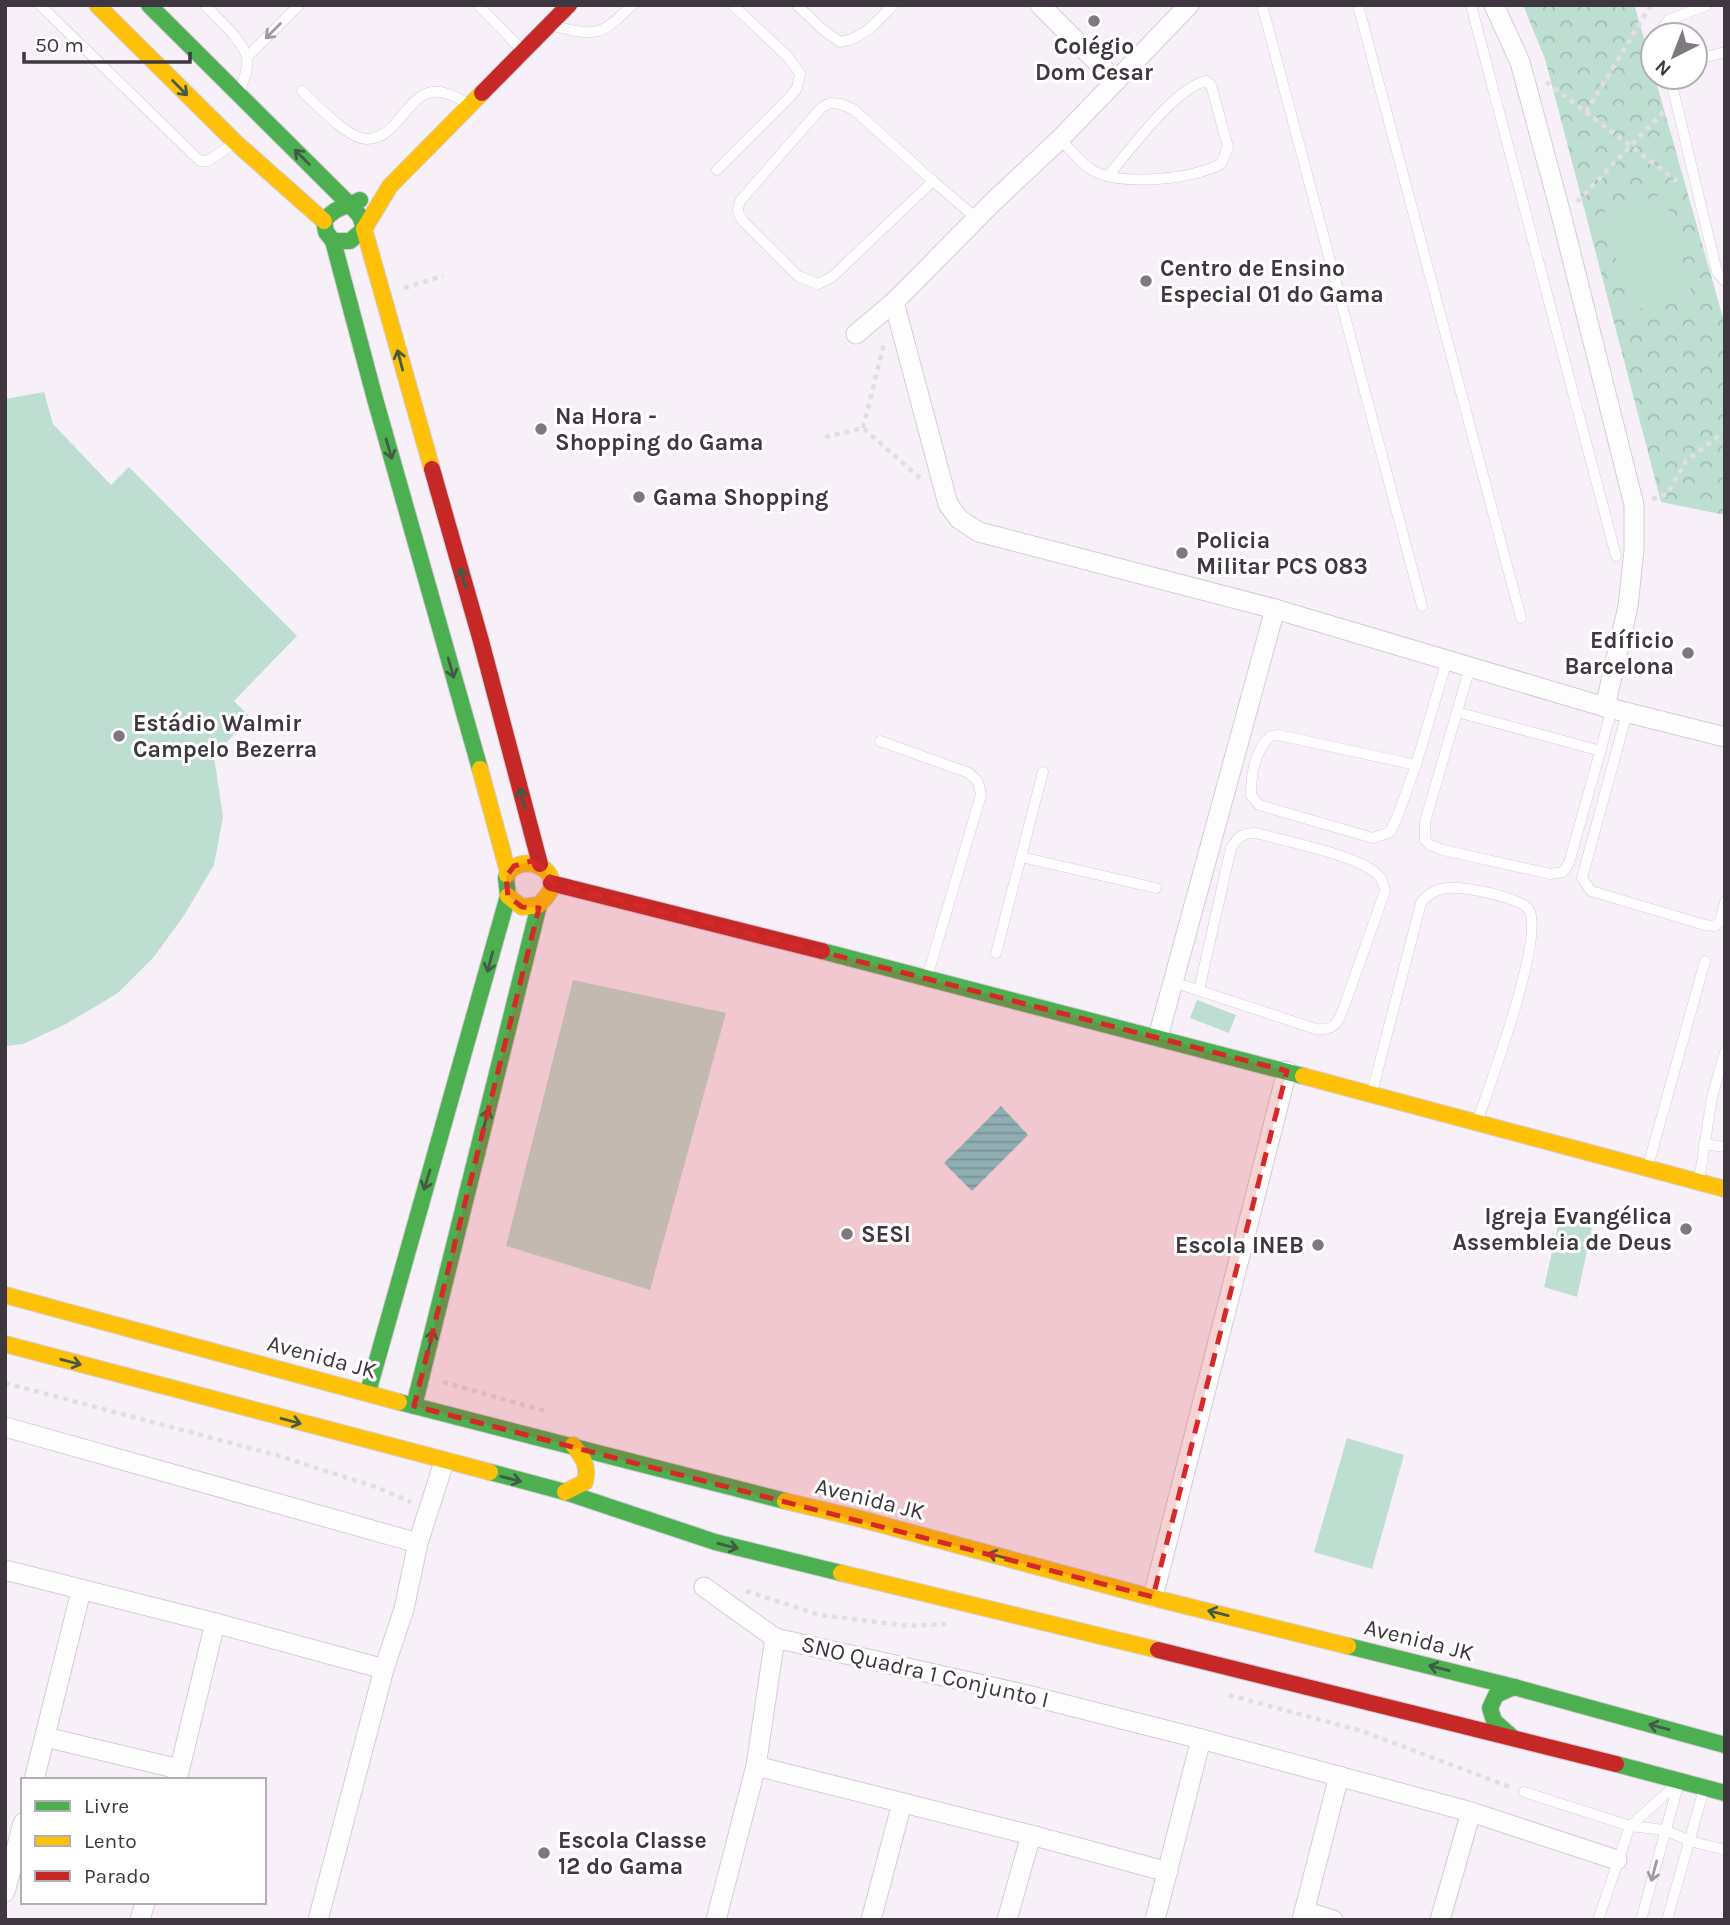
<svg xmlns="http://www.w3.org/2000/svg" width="1730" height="1925" viewBox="0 0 1730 1925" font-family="Karla,sans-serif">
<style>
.park{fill:url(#park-crowns)}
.pitch{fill:#beded2}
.water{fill:url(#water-rules)}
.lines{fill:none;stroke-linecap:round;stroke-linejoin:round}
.lane-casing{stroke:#d3cdd4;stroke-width:11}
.street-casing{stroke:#d3cdd4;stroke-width:21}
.fast-casing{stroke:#d3cdd4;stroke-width:18}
.slow-casing{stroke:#d3cdd4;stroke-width:18}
.jam-casing{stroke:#d3cdd4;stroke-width:18}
.path{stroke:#e1dfe1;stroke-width:4.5;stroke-dasharray:5 5;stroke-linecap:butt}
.lane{stroke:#fefdfe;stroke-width:10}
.street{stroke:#fefdfe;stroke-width:19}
.fast{stroke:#4caf50;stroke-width:16}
.slow{stroke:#ffc107;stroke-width:16}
.jam{stroke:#c62828;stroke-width:16}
.oneway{stroke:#9e9a9e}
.oneway2{stroke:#435b44}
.marked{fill:#d62828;fill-opacity:0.2;stroke:#d62828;stroke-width:5;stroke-dasharray:14 9;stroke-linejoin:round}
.poi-dot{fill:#807880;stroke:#fff;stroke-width:2.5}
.labels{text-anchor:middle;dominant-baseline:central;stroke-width:6;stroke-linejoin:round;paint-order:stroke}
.poi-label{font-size:23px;font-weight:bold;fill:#3f373f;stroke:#fff;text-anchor:start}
.street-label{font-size:23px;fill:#3f373f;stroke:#fff}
</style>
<defs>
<pattern id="park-crowns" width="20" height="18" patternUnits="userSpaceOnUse" patternTransform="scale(1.75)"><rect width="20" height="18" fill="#beded2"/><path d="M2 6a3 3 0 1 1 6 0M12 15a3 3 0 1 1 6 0" fill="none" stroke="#a4bfb5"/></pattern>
<pattern id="water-rules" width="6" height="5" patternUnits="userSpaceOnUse" patternTransform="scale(1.75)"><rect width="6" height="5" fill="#7cd0d6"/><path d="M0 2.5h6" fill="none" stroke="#67aaaf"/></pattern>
</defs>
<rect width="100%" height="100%" fill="#f8f0f9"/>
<!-- park -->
<polygon class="park" points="1523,5 1638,5 1635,7 1725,325 1725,515 1661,502 1545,59"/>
<!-- pitch -->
<g class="pitch">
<polygon points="1664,194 1692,295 1630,311 1603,212"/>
<polygon points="44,392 53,424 111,485 129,467 297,636 234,701 250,717 214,756 223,817 214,865 183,917 153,958 118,993 66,1024 23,1044 5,1046 5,399"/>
<polygon points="573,980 726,1013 650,1290 506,1246"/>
<polygon points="1197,1000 1236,1015 1229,1033 1190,1018"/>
<polygon points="1560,1217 1592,1228 1577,1297 1544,1287"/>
<polygon points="1347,1438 1404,1455 1372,1569 1314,1552"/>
</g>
<!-- water -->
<polygon class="water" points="1001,1106 1028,1135 972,1191 944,1163"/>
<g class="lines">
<!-- lane casing -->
<g class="lane-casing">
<g id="lane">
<polyline points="40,5 200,161 208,161 233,144"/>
<path d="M205,5c13,15 37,33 42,53 2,10 -4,23 -7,32"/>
<polyline points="478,5 523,51"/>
<path d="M797,5l25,24 18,13c23,-3 38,-21 53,-37"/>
<polyline points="1262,5 1422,606"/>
<polyline points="1358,5 1521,618"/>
<polyline points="1471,5 1616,556"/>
<path d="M554,26c42,10 46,11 78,-21"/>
<polyline points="1658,35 1669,20 1707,5"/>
<polyline points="247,57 299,5"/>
<polyline points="1695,60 1725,52"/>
<polyline points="1670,77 1717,272 1725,281"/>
<path d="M302,91c14,13 46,48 65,48 35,0 40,-56 78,-46 10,3 16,6 24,12"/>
<path d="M830,103l10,1 13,5 80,72 -101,96 -14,7 -20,-8 -53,-53c-8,-9 -9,-12 -4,-23l80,-92z"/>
<path d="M1060,139c10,10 19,23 32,31 30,17 99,9 129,-6l7,-17 -17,-62 -5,-4c-30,6 -77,70 -98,95"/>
<polyline points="717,170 790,97 797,88 800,74 788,57 733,5"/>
<polyline points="933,181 976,218"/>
<polyline points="1470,667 1425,822 1425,840 1430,845 1443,850 1550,874 1563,872 1569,863 1612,709"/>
<polyline points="1457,712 1601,751"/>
<polyline points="1627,713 1582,878 1591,891 1705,925 1714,926 1720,922 1725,902"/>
<path d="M1278,735l138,30 -18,50 -8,17 -17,6 -114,-33 -8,-10c0,-20 4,-46 20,-59z"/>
<polyline points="880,741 969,773 978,782 981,795 928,974"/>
<polyline points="1416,765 1447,660"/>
<polyline points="1021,857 1156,888"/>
<polyline points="996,953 1043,772"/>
<path d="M1173,982l143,47c22,2 23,-10 30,-28l39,-110c-1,-6 -2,-11 -6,-15 -17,-20 -95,-35 -123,-43 -14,0 -18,4 -25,15l-32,142"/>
<path d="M1372,1092l49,-189c15,-20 36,-16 59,-12 11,2 44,10 49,19 16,26 -40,178 -52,212"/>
<polyline points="1704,1144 1725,1147"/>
<polyline points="1648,1166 1705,961"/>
<polyline points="1699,1181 1712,1097 1725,1052"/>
<polyline points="1524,1792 1630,1826 1665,1830 1690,1841 1725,1850"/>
<polyline points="1598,1920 1630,1826 1676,1785"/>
<polyline points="1641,1920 1679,1782"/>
<polyline points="1667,1920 1704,1789"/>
</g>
</g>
<!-- street casing -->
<g class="street-casing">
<g id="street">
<polyline points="1040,5 1116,81"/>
<polyline points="1189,5 1060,139 993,202 894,302 948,504 959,519 979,532 1275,609 1605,707 1725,737"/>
<polyline points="1494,5 1520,62 1562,218 1634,505 1634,550 1628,606 1605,707"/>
<polyline points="856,334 894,302"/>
<polyline points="1158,1037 1275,609"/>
<polyline points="5,1427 418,1543"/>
<polyline points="5,1570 215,1623 384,1669"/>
<polyline points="704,1587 775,1638 1023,1694 1201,1739 1471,1812 1617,1860"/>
<polyline points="1153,1597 1287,1071"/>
<polyline points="45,1737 179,1769"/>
<polyline points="756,1766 1031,1835 1168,1872"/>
<polyline points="34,1780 81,1591"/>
<polyline points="177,1780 215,1623"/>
<polyline points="5,1892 23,1823"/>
<polyline points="1304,1911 1333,1920"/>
<polyline points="140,1920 145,1902"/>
<polyline points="318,1920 384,1669 404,1609 418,1543 444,1462"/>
<polyline points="716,1920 756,1766 775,1638"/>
<polyline points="871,1920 902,1803"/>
<polyline points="1007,1920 1031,1835"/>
<polyline points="1155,1920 1201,1739"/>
<polyline points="1302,1920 1339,1776"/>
<polyline points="1440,1920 1471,1812"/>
</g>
</g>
<!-- fast casing -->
<g class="fast-casing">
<g id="fast">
<polyline points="149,5 350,205 360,200"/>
<path d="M333,241h17l14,-12 -4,-13 -10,-11c-11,2 -19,7 -26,16l2,11 7,9 42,158 105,370"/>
<polyline points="822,951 1303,1076"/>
<polyline points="368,1392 508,896 506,878 507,875"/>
<polyline points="399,1402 785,1501"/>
<polyline points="414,1406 539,905"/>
<polyline points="490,1472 565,1492 715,1542 841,1573"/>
<polyline points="1348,1646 1514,1687 1725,1745"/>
<polyline points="1512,1737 1494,1721 1490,1708 1496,1695 1514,1687"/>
<polyline points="1616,1764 1725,1793"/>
</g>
</g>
<!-- slow casing -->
<g class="slow-casing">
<g id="slow">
<polyline points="97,5 235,142 324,221"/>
<polyline points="432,469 364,229 390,186 482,93"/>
<polyline points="480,769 508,872"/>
<path d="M507,875c12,-23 54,-8 43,16 -2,5 -8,10 -11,14l-17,2 -14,-11"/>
<polyline points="1303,1076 1725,1189"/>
<polyline points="5,1295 399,1402"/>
<polyline points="5,1344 490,1472"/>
<path d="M565,1492l20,-10c4,-16 -2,-25 -12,-37"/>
<polyline points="785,1501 857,1518 1150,1597 1348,1646"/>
<polyline points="841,1573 1158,1650"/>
</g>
</g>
<!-- jam casing -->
<g class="jam-casing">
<g id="jam">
<polyline points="482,93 569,5"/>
<polyline points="432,469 481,641 540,864"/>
<polyline points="551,883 822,951"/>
<polyline points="1158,1650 1616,1764"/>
</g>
</g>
<!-- path -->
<g class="path">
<polyline points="1546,82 1681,184"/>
<polyline points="1586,112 1651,5"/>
<polyline points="1577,202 1663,112"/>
<polyline points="404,288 443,276"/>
<polyline points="863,428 884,344"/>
<polyline points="825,437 863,428 920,478"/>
<polyline points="1652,499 1667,494 1686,461 1725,431"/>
<polyline points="443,1382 545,1411"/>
<polyline points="5,1383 276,1455 376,1487 411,1502"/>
<polyline points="746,1591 820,1615 909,1626 946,1624"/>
<polyline points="1229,1695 1362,1731 1510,1787"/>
</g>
<!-- lane -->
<use href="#lane" class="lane"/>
<!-- street -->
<use href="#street" class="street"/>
<!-- fast -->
<use href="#fast" class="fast"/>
<!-- slow -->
<use href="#slow" class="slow"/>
<!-- jam -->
<use href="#jam" class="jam"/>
</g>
<!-- one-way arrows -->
<defs><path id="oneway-shaft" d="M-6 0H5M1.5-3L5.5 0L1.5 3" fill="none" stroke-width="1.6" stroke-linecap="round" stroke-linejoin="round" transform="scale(1.75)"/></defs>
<g class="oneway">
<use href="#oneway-shaft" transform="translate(273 31) rotate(135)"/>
<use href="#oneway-shaft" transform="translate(1654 1871) rotate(105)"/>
</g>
<g class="oneway2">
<use href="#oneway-shaft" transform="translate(180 88) rotate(45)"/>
<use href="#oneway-shaft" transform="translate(302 157) rotate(-135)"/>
<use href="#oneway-shaft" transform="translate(400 360) rotate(-105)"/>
<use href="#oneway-shaft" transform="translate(389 449) rotate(74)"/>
<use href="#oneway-shaft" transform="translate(463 578) rotate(-106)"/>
<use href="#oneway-shaft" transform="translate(451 668) rotate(74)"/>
<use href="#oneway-shaft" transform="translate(522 798) rotate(-105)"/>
<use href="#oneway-shaft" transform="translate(490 962) rotate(105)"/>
<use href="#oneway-shaft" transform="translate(486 1119) rotate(-76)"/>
<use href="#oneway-shaft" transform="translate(427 1180) rotate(107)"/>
<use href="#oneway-shaft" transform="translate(431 1340) rotate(-76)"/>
<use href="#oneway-shaft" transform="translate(71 1362) rotate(15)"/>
<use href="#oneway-shaft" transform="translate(291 1421) rotate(15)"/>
<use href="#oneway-shaft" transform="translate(511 1479) rotate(14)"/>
<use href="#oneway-shaft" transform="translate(728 1546) rotate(14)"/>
<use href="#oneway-shaft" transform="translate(998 1556) rotate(-165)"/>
<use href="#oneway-shaft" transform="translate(1218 1613) rotate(-166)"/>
<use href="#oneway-shaft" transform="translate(1439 1668) rotate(-166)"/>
<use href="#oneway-shaft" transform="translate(1659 1727) rotate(-165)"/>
</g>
<!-- marked area -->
<path class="marked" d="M531,861l13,7 9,15 734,188 -134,526 -739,-191 125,-498 -17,-1 -14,-11 -2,-19 8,-11z"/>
<!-- markers -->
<g class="poi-dot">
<circle cx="1094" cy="21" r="7"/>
<circle cx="1146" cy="281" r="7"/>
<circle cx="541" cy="429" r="7"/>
<circle cx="639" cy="497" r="7"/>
<circle cx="1182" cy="553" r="7"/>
<circle cx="1688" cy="653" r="7"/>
<circle cx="119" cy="736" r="7"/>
<circle cx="1686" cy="1229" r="7"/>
<circle cx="847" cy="1234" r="7"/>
<circle cx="1318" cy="1245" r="7"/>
<circle cx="544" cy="1853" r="7"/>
</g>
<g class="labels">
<!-- poi labels -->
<g class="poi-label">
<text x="1094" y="46" text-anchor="middle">Colégio<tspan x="1094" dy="26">Dom Cesar</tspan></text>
<text x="1160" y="268">Centro de Ensino<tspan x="1160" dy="26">Especial 01 do Gama</tspan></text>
<text x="555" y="416">Na Hora -<tspan x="555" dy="26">Shopping do Gama</tspan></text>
<text x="653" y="497">Gama Shopping</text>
<text x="1196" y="540">Policia<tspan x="1196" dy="26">Militar PCS 083</tspan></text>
<text x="1674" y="640" text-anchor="end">Edíficio<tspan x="1674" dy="26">Barcelona</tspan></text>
<text x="133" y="723">Estádio Walmir<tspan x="133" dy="26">Campelo Bezerra</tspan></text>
<text x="1672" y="1216" text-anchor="end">Igreja Evangélica<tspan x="1672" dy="26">Assembleia de Deus</tspan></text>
<text x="861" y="1234">SESI</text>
<text x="1304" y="1245" text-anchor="end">Escola INEB</text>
<text x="558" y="1840">Escola Classe<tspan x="558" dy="26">12 do Gama</tspan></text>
</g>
<!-- street labels -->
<g class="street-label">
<text transform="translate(322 1357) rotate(15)">Avenida JK</text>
<text transform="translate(870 1499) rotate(14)">Avenida JK</text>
<text transform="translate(1419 1640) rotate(14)">Avenida JK</text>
<text transform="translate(925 1672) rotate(13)">SNO Quadra 1 Conjunto I</text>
</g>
</g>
<!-- border -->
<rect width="1730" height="1925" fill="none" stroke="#3f373f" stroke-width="14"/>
<!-- legend -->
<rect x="21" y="1778" width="245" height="126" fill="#ffffff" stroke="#b2afb2" stroke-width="2"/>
<rect x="35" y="1801" width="35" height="10" fill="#4caf50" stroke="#b2afb2" stroke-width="2"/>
<text x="84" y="1813" font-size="21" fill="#3f373f">Livre</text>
<rect x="35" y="1836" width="35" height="10" fill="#ffc107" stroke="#b2afb2" stroke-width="2"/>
<text x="84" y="1848" font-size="21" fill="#3f373f">Lento</text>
<rect x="35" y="1871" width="35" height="10" fill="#c62828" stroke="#b2afb2" stroke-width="2"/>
<text x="84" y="1883" font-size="21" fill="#3f373f">Parado</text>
<!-- north arrow -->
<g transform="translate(1674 56) rotate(222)"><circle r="33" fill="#ffffff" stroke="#b2afb2" stroke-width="2"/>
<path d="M0-5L12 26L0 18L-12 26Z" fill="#807880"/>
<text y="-10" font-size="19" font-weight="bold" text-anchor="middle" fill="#3f373f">N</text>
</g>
<!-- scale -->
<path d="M24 52v10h166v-10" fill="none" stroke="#3f373f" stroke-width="3.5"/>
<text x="35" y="52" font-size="21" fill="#3f373f" stroke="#ffffff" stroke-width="5" paint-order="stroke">50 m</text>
</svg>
